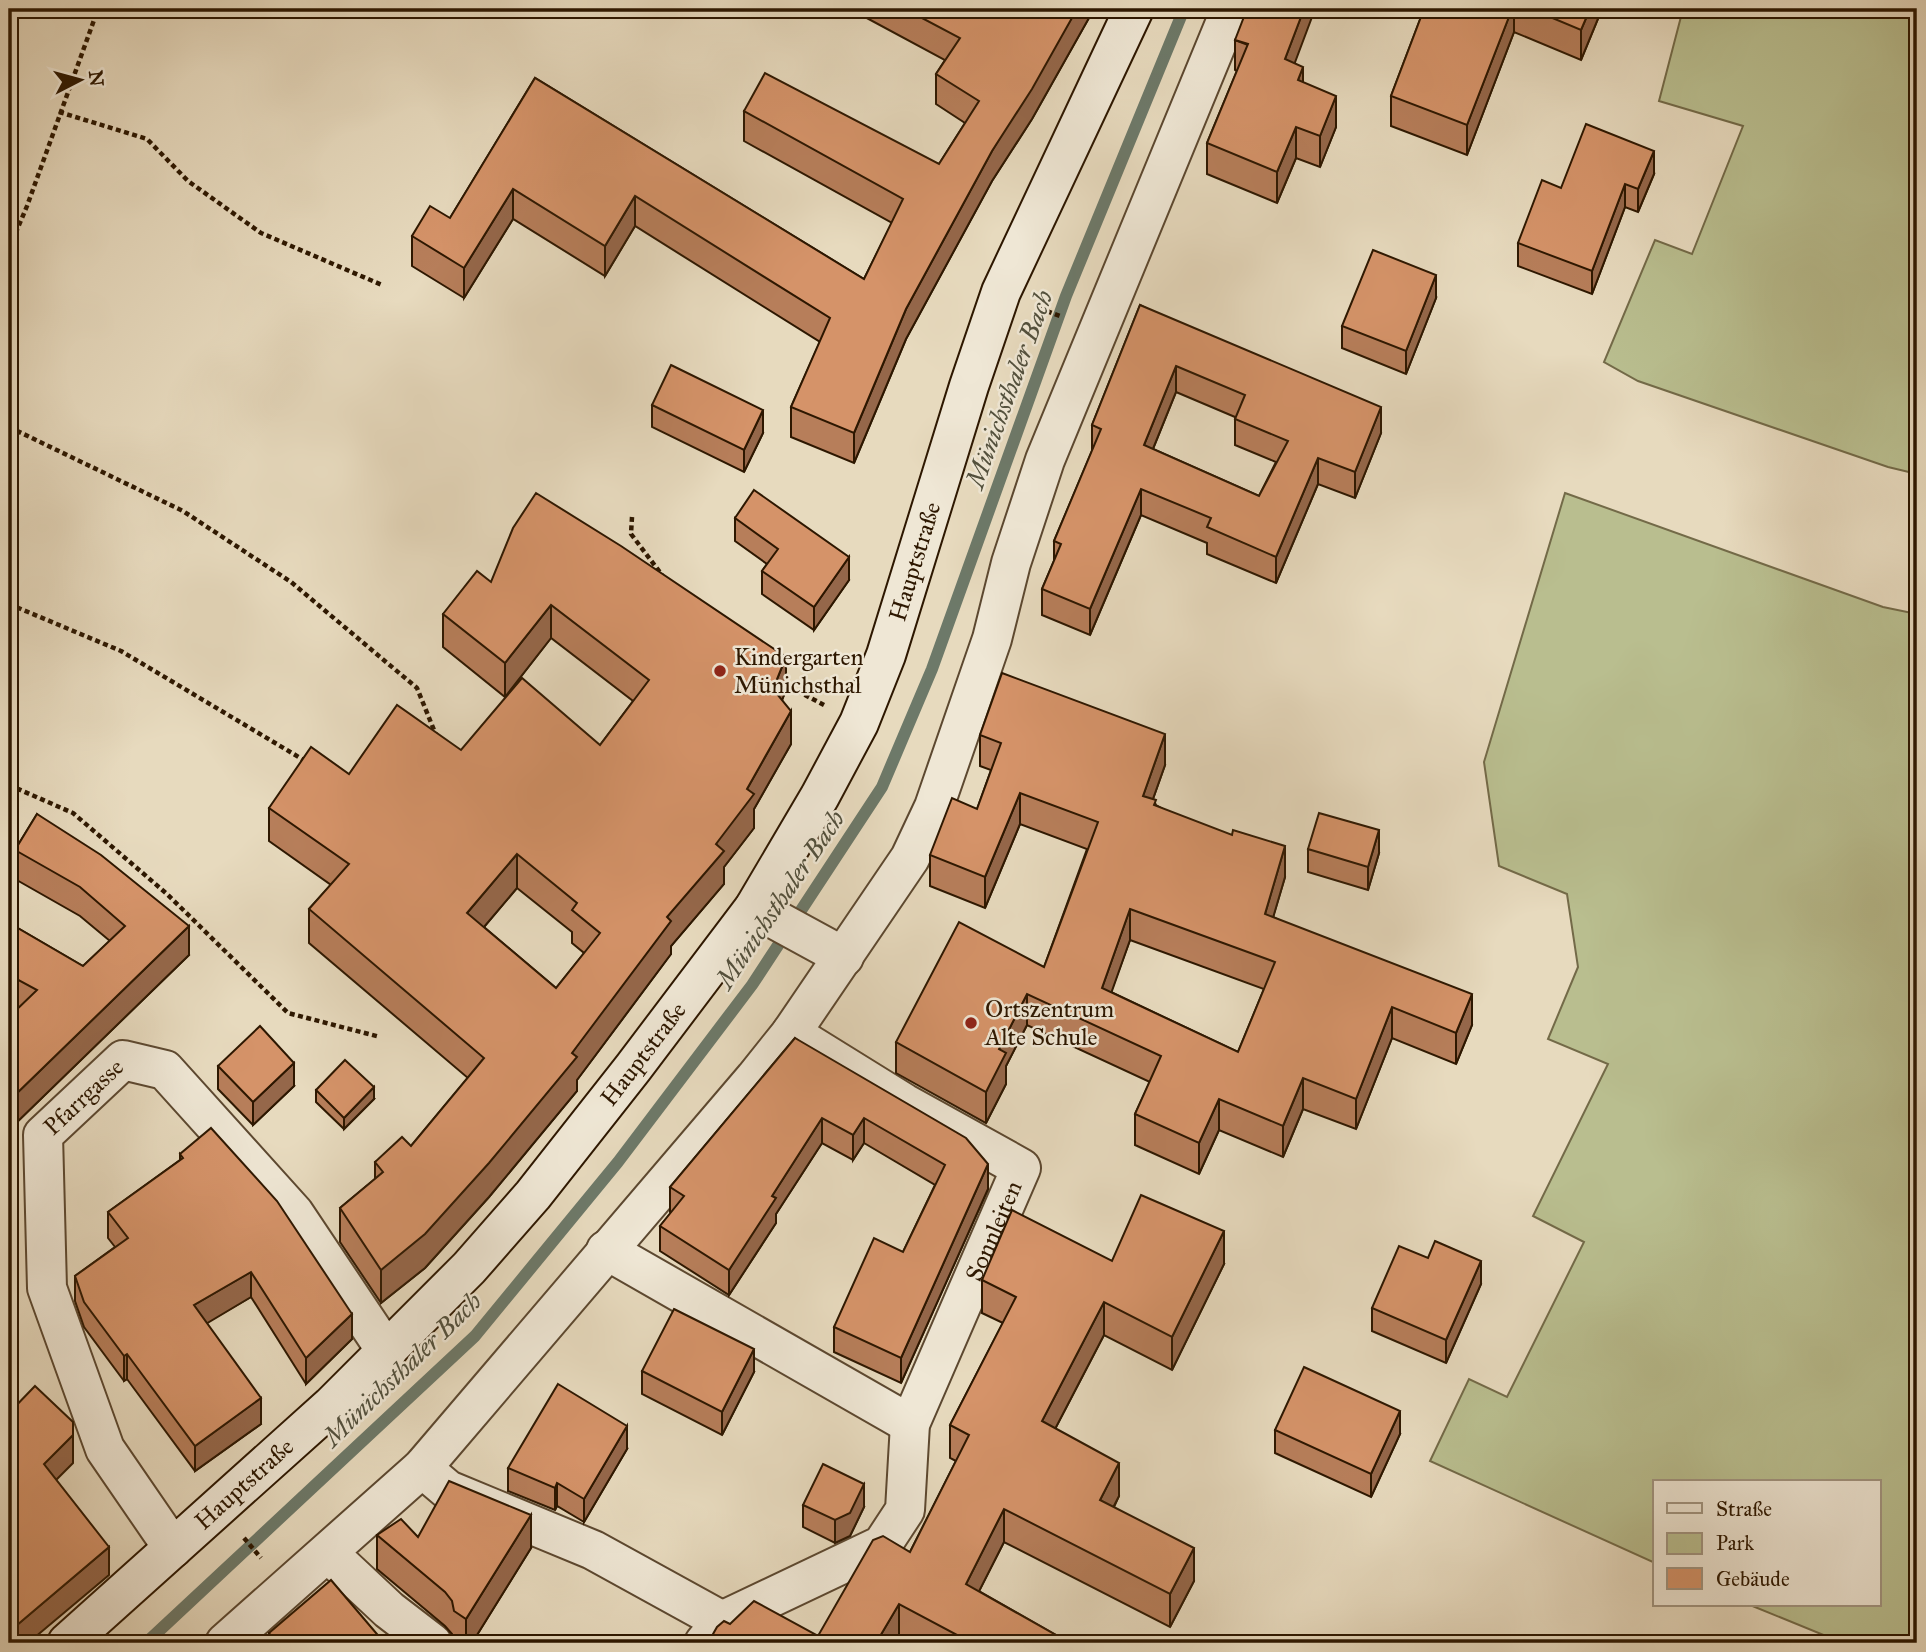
<svg xmlns="http://www.w3.org/2000/svg" width="1926" height="1652" viewBox="0 0 1926 1652" font-family="'IM FELL Great Primer',serif">
<style>
.green{fill:#b9be8f;stroke:#736a48;stroke-width:2}
.lines{fill:none;stroke-linecap:round;stroke-linejoin:round}
.stream{stroke:#6d7969;stroke-width:12}
.street-casing{stroke:#5c4830;stroke-width:42}
.secondary-casing{stroke:#2d1700;stroke-width:42}
.path{stroke:#2d1700;stroke-width:4.5;stroke-dasharray:5 3.5;stroke-linecap:butt}
.street{stroke:#efe7d5;stroke-width:38}
.secondary{stroke:#efe7d5;stroke-width:38}
.wall{fill:#b77e5a;stroke:#2d1700;stroke-width:2;fill-rule:evenodd}
.shaded-wall{fill:#95674a;stroke:#2d1700;stroke-width:2}
.building{fill:#d59369;stroke:#2d1700;stroke-width:2;fill-rule:evenodd}
.poi-dot{fill:#8f2418;stroke:#efe7d5;stroke-width:2.5}
.labels{text-anchor:middle;dominant-baseline:central;stroke-width:5;stroke-linejoin:round;paint-order:stroke}
.street-label{font-size:24px;fill:#2d1700;stroke:#efe7d5}
.poi-label{font-size:24px;fill:#2d1700;stroke:#efe7d5;text-anchor:start}
.water-label{font-size:26px;font-style:italic;fill:#52503d;stroke:#efe7d5}
</style>
<rect width="100%" height="100%" fill="#e7dabe"/>
<filter id="stains"><feTurbulence type="fractalNoise" baseFrequency=".00286" numOctaves="4"/><feColorMatrix values="0 0 0 0 .2 0 0 0 0 .09 0 0 0 0 .02 0 0 0 .5 -.17"/></filter>
<radialGradient id="worn" r=".72"><stop offset=".6" stop-color="#630" stop-opacity="0"/><stop offset="1" stop-color="#630" stop-opacity=".3"/></radialGradient>
<!-- green -->
<g class="green">
<polygon points="1683,9 1917,9 1917,474 1888,467 1638,381 1604,362 1655,240 1692,254 1743,126 1659,101"/>
<polygon points="1565,493 1883,607 1917,614 1917,1643 1843,1643 1750,1605 1879,1605 1879,1482 1655,1482 1655,1563 1430,1461 1469,1379 1507,1397 1584,1242 1533,1216 1608,1064 1548,1039 1578,967 1567,894 1499,866 1484,762"/>
</g>
<g class="lines">
<!-- stream -->
<polyline class="stream" points="146,1643 475,1336 618,1162 752,985 882,787 932,669 1066,296 1184,9"/>
<!-- street casing -->
<g class="street-casing">
<g id="street">
<polyline points="754,908 844,957"/>
<polyline points="606,1250 910,1424"/>
<polyline points="422,1468 448,1490 593,1550 722,1621"/>
<path id="s1" d="M173,1548l-68,-99 -58,-161 -4,-153 80,-75 42,10 129,143 93,139"/>
<polyline points="328,1553 389,1610 432,1643"/>
<polyline points="225,1643 422,1468 755,1078 791,1033 910,858 934,807 992,639 1011,563 1045,460 1231,9"/>
<path id="s2" d="M704,1643l18,-22 160,-76 23,-35 5,-86 111,-256 -117,-65 -113,-70"/>
</g>
</g>
<!-- secondary casing -->
<g class="secondary-casing">
<g id="secondary">
<path id="s3" d="M67,1643l264,-237 138,-138 64,-73 100,-127 121,-160 66,-112 39,-73 27,-68 83,-269 32,-94 133,-283"/>
</g>
</g>
<!-- path -->
<g class="path">
<polyline points="59,112 147,139 188,181 261,233 382,285"/>
<polyline points="9,249 27,206 98,9"/>
<polyline points="1039,308 1060,316"/>
<polyline points="9,427 183,511 291,582 417,688 436,735"/>
<polyline points="632,517 631,534 662,575"/>
<polyline points="9,604 121,651 307,762"/>
<polyline points="782,683 824,705"/>
<polyline points="9,785 73,813 167,894 288,1013 380,1037"/>
<polyline points="244,1538 261,1558"/>
</g>
<!-- street -->
<use href="#street" class="street"/>
<!-- secondary -->
<use href="#secondary" class="secondary"/>
</g>
<!-- wall -->
<g class="wall">
<polygon points="850,9 1094,9 1032,119 992,181 906,339 854,463 791,437 791,407 820,342 635,226 605,276 513,219 464,298 412,266 412,236 450,218 535,78 864,279 892,223 744,141 744,111 939,164 965,123 936,104 936,74 945,60"/>
<polygon points="1424,9 1602,9 1581,60 1514,32 1467,155 1391,126 1391,96"/>
<polygon points="1235,40 1295,63 1303,82 1336,127 1320,167 1296,158 1277,203 1207,174 1207,143 1237,71 1235,70"/>
<polygon points="1654,174 1638,212 1625,207 1592,294 1518,266 1518,243 1561,188"/>
<polygon points="1436,298 1406,374 1342,348 1342,326"/>
<path d="M1140,305l241,128 -26,65 -37,-14 -42,99 -69,-29v-11l-66,-28 -51,120 -48,-20v-26l12,-28v-20l38,-90v-26zM1176,392l59,25v28l41,17 -17,34 -106,-47z"/>
<polygon points="652,405 763,433 744,472 652,427"/>
<polygon points="735,518 849,580 814,630 762,594 762,571 767,564 735,541"/>
<path d="M491,582l295,108 -4,10 9,44 -37,65v19l-30,39v17l-53,62v8l-94,126v11l-88,106 -64,71 -44,35 -41,-61v-34l35,-29v-17l36,-16 57,-68 -159,-135v-34l22,-24 -62,-44v-33l80,-34 112,-24 139,-5 33,-44 -82,-63 -46,59 -62,-50v-33zM517,888l55,44v11l12,10 -28,35 -72,-61z"/>
<path d="M980,735l185,30 -12,34 3,6 129,72 -12,40 199,108 -16,39 -64,-26 -36,91 -53,-20 -20,48 -64,-27 -20,44 -64,-29v-31l15,-32 -123,-57 -21,41v18l-20,39 -90,-50v-31l148,-75 43,-118 -67,-25 -35,84 -55,-22v-31l47,-46 14,-39 -11,-4zM1130,940l134,49 -26,63 -127,-60z"/>
<polygon points="37,814 189,955 13,1126 9,1122 9,1017 18,1008 9,1003 9,923 83,966 110,941 80,916 15,879 15,850"/>
<polygon points="1308,849 1379,853 1368,890 1308,872"/>
<polygon points="795,1038 988,1189 901,1383 834,1352 834,1327 903,1252 935,1185 864,1143 853,1160 822,1143 776,1214 776,1223 729,1295 660,1251 660,1226 671,1213 670,1212 670,1187"/>
<polygon points="218,1066 294,1086 253,1125 218,1089"/>
<polygon points="316,1090 374,1099 344,1129 316,1102"/>
<polygon points="180,1154 352,1339 306,1384 251,1297 206,1323 261,1424 195,1471 127,1379 124,1381 84,1327 75,1301 75,1276 115,1247 108,1238 108,1212 180,1160"/>
<polygon points="1428,1258 1481,1284 1446,1363 1372,1331 1372,1308"/>
<polygon points="1112,1261 1224,1264 1172,1370 1104,1335 1055,1429 1119,1496 1114,1507 1194,1581 1170,1627 1004,1542 979,1591 1070,1643 911,1643 899,1637 708,1643 730,1624 818,1636 910,1552 956,1461 950,1458 950,1425 1003,1323 982,1313 982,1280"/>
<polygon points="642,1371 754,1372 722,1435 642,1394"/>
<polygon points="1275,1430 1400,1434 1371,1497 1275,1453"/>
<polygon points="627,1449 584,1522 557,1506 555,1510 508,1491 508,1468"/>
<polygon points="803,1505 864,1507 850,1536 835,1543 803,1527"/>
<polygon points="377,1535 418,1537 531,1548 472,1643 453,1643 452,1634 445,1626 377,1569"/>
<polygon points="269,1633 382,1643 269,1643"/>
</g>
<!-- shaded-wall -->
<g class="shaded-wall">
<polygon points="1077,9 1094,9 1032,119 992,181 906,339 854,463 854,433 906,309 992,151"/>
<polygon points="1304,9 1315,9 1285,89 1285,59"/>
<polygon points="1512,9 1514,9 1514,32 1467,155 1467,125"/>
<polygon points="1590,9 1602,9 1581,60 1581,30"/>
<polygon points="1303,67 1303,98 1298,80"/>
<polygon points="1336,96 1336,127 1320,167 1320,136"/>
<polygon points="1296,127 1296,158 1277,203 1277,172"/>
<polygon points="1654,151 1654,174 1638,212 1638,189"/>
<polygon points="1625,184 1625,207 1592,294 1592,271"/>
<polygon points="513,189 513,219 464,298 464,268"/>
<polygon points="635,196 635,226 605,276 605,246"/>
<polygon points="1436,275 1436,298 1406,374 1406,351"/>
<polygon points="1176,366 1176,392 1144,471 1144,445"/>
<polygon points="1381,407 1381,433 1355,498 1355,472"/>
<polygon points="763,410 763,433 744,472 744,450"/>
<polygon points="1318,458 1318,484 1276,583 1276,557"/>
<polygon points="1141,489 1141,515 1090,635 1090,609"/>
<polygon points="849,557 849,580 814,630 814,607"/>
<polygon points="551,605 551,638 505,697 505,663"/>
<polygon points="786,657 786,690 773,723 773,689"/>
<polygon points="791,711 791,744 754,809 754,828 724,867 724,884 671,946 671,954 577,1080 577,1091 489,1197 425,1268 381,1303 381,1270 572,1053 667,917 716,844"/>
<polygon points="1165,734 1165,765 1143,827 1143,796"/>
<polygon points="1020,793 1020,824 985,908 985,877"/>
<polygon points="1379,830 1379,853 1368,890 1368,867"/>
<polygon points="1285,846 1285,877 1265,945 1265,914"/>
<polygon points="517,854 517,888 467,947 467,913"/>
<polygon points="1130,909 1130,940 1102,1019 1102,988"/>
<polygon points="189,926 189,955 13,1126 13,1097"/>
<polygon points="1027,994 1027,1025 1006,1066 1006,1084 986,1123 986,1092 999,1049"/>
<polygon points="1472,994 1472,1025 1456,1064 1456,1033"/>
<polygon points="1392,1007 1392,1038 1356,1129 1356,1099"/>
<polygon points="294,1063 294,1086 253,1125 253,1102"/>
<polygon points="1303,1078 1303,1109 1283,1157 1283,1126"/>
<polygon points="374,1087 374,1099 344,1129 344,1118"/>
<polygon points="1219,1099 1219,1130 1199,1174 1199,1143"/>
<polygon points="822,1118 822,1143 776,1214 776,1223 729,1295 729,1270 772,1196"/>
<polygon points="864,1118 864,1143 853,1160 853,1135"/>
<polygon points="988,1164 988,1189 901,1383 901,1358"/>
<polygon points="1224,1231 1224,1264 1172,1370 1172,1337"/>
<polygon points="1481,1261 1481,1284 1446,1363 1446,1340"/>
<polygon points="251,1272 251,1297 194,1331 194,1305"/>
<polygon points="1104,1302 1104,1335 1042,1454 1042,1421"/>
<polygon points="352,1314 352,1339 306,1384 306,1358"/>
<polygon points="754,1349 754,1372 722,1435 722,1412"/>
<polygon points="127,1354 127,1379 124,1381 124,1356"/>
<polygon points="261,1398 261,1424 195,1471 195,1446"/>
<polygon points="1400,1411 1400,1434 1371,1497 1371,1474"/>
<polygon points="627,1426 627,1449 584,1522 584,1499"/>
<polygon points="73,1435 73,1463 44,1492 44,1464"/>
<polygon points="1119,1463 1119,1496 1100,1533 1100,1500"/>
<polygon points="557,1483 557,1506 555,1510 555,1488"/>
<polygon points="864,1484 864,1507 850,1536 835,1543 835,1520"/>
<polygon points="1004,1509 1004,1542 966,1617 966,1584"/>
<polygon points="531,1515 531,1548 472,1643 466,1643 466,1619"/>
<polygon points="109,1547 109,1575 28,1643 10,1643 10,1631"/>
<polygon points="1194,1548 1194,1581 1170,1627 1170,1594"/>
<polygon points="899,1604 899,1637 895,1643 876,1643"/>
</g>
<!-- building -->
<g class="building">
<polygon points="905,9 1077,9 1032,89 992,151 906,309 854,433 791,407 830,318 635,196 605,246 513,189 464,268 412,236 430,206 450,218 535,78 864,279 903,199 744,111 765,73 939,164 979,101 936,74 960,38"/>
<polygon points="1247,9 1304,9 1285,59 1303,67 1298,80 1336,96 1320,136 1296,127 1277,172 1207,143 1248,44 1235,40"/>
<polygon points="1424,9 1512,9 1467,125 1391,96"/>
<polygon points="1531,9 1590,9 1581,30"/>
<polygon points="1586,124 1654,151 1638,189 1625,184 1592,271 1518,243 1542,180 1561,188"/>
<polygon points="1373,250 1436,275 1406,351 1342,326"/>
<path d="M1140,305l241,102 -26,65 -37,-14 -42,99 -69,-30 4,-9 -70,-29 -51,120 -48,-20 19,-45 -7,-3 47,-112 -9,-4zM1176,366l69,29 -10,24 53,22 -29,55 -115,-51z"/>
<polygon points="671,365 763,410 744,450 652,405"/>
<polygon points="754,490 849,557 814,607 762,571 778,549 735,518"/>
<path d="M536,493l85,53 165,111 -13,32 18,22 -44,78 7,5 -38,50 8,7 -57,66 4,4 -99,132 5,4 -88,106 -64,71 -44,36 -41,-62 43,-36 -8,-10 27,-25 9,9 73,-88 -175,-149 40,-45 -80,-56 42,-61 38,27 48,-69 64,45 61,-72 78,67 49,-65 -98,-75 -46,58 -62,-49 34,-43 14,11 22,-54zM517,854l60,49 -5,7 28,23 -44,55 -89,-75z"/>
<path d="M1002,673l163,61 -22,62 13,4 -2,5 78,30 1,-5 52,16 -20,68 207,80 -16,39 -64,-26 -36,92 -53,-21 -20,48 -64,-27 -20,44 -64,-29 26,-58 -134,-62 -28,55 7,4 -20,39 -90,-50 63,-120 85,45 54,-145 -78,-29 -35,84 -55,-22 22,-57 25,11 24,-66 -21,-8zM1130,909l145,53 -37,90 -136,-64z"/>
<polygon points="1319,813 1379,830 1368,867 1308,849"/>
<polygon points="37,814 101,855 189,926 13,1097 9,1094 9,1017 37,990 9,975 9,923 83,966 125,926 80,887 15,850"/>
<polygon points="260,1026 294,1063 253,1102 218,1066"/>
<polygon points="795,1038 966,1138 988,1164 901,1358 834,1327 874,1238 903,1252 945,1165 864,1118 853,1135 822,1118 772,1196 776,1198 729,1270 660,1226 684,1196 670,1187"/>
<polygon points="345,1060 374,1087 344,1118 316,1090"/>
<polygon points="211,1128 277,1201 352,1314 306,1358 251,1272 194,1305 261,1398 195,1446 127,1354 124,1356 84,1302 75,1276 128,1238 108,1212 183,1158 180,1154"/>
<polygon points="1141,1195 1224,1231 1172,1337 1104,1302 1042,1421 1119,1463 1100,1500 1194,1548 1170,1594 1004,1509 966,1584 1070,1643 972,1643 899,1604 876,1643 708,1643 717,1627 724,1621 730,1624 754,1601 818,1636 873,1540 883,1536 910,1552 969,1435 950,1425 1016,1297 982,1280 1012,1210 1112,1261"/>
<polygon points="1435,1241 1481,1261 1446,1340 1372,1308 1399,1246 1428,1258"/>
<polygon points="674,1309 754,1349 722,1412 642,1371"/>
<polygon points="1304,1367 1400,1411 1371,1474 1275,1430"/>
<polygon points="558,1384 627,1426 584,1499 557,1483 555,1488 508,1468"/>
<polygon points="35,1386 73,1422 73,1435 44,1464 109,1547 10,1631 9,1629 9,1413"/>
<polygon points="823,1464 864,1484 850,1513 835,1520 803,1505"/>
<polygon points="449,1481 531,1515 466,1619 454,1611 452,1601 445,1592 377,1535 401,1519 418,1537"/>
<polygon points="331,1580 382,1640 379,1643 277,1643 269,1633"/>
</g>
<!-- markers -->
<g class="poi-dot">
<circle cx="720" cy="671" r="7"/>
<circle cx="971" cy="1023" r="7"/>
</g>
<g class="labels">
<!-- street labels -->
<g class="street-label">
<text stroke="none"><textPath href="#s3" startOffset="1393">Hauptstraße</textPath></text>
<text stroke="none"><textPath href="#s3" startOffset="826">Hauptstraße</textPath></text>
<text stroke="none"><textPath href="#s1" startOffset="500">Pfarrgasse</textPath></text>
<text stroke="none"><textPath href="#s2" startOffset="544">Sonnleiten</textPath></text>
<text stroke="none"><textPath href="#s3" startOffset="238">Hauptstraße</textPath></text>
</g>
<!-- poi labels -->
<g class="poi-label">
<text x="734" y="657">Kindergarten<tspan x="734" dy="28">Münichsthal</tspan></text>
<text x="985" y="1009">Ortszentrum<tspan x="985" dy="28">Alte Schule</tspan></text>
</g>
<!-- water labels -->
<g class="water-label">
<text transform="translate(1009 389) rotate(-70)">Münichsthaler Bach</text>
<text transform="translate(780 899) rotate(-56)">Münichsthaler Bach</text>
<text transform="translate(402 1369) rotate(-44)">Münichsthaler Bach</text>
</g>
</g>
<!-- margin -->
<rect width="1926" height="1652" fill="none" stroke="#e7dabe" stroke-width="35"/>
<rect x="10" y="10" width="1905" height="1631" fill="none" stroke="#2d1700" stroke-width="3.5"/>
<rect x="18" y="18" width="1891" height="1617" fill="none" stroke="#2d1700" stroke-width="2"/>
<!-- legend -->
<rect x="1653" y="1480" width="228" height="126" fill="#efe7d5" stroke="#a19480" stroke-width="2"/>
<rect x="1667" y="1503" width="35" height="10" fill="#efe7d5" stroke="#a19480" stroke-width="2"/>
<text x="1716" y="1516" font-size="21" fill="#2d1700">Straße</text>
<rect x="1667" y="1533" width="35" height="21" fill="#b9be8f" stroke="#a19480" stroke-width="2"/>
<text x="1716" y="1550" font-size="21" fill="#2d1700">Park</text>
<rect x="1667" y="1568" width="35" height="21" fill="#d59369" stroke="#a19480" stroke-width="2"/>
<text x="1716" y="1586" font-size="21" fill="#2d1700">Gebäude</text>
<!-- north arrow -->
<g transform="translate(80 80) rotate(84)" stroke="#efe7d5" stroke-width="5" paint-order="stroke">
<path d="M0-5L12 26L0 18L-12 26Z" fill="#2d1700"/>
<text y="-10" font-size="19" font-weight="bold" text-anchor="middle" fill="#2d1700">N</text>
</g>
<rect width="100%" height="100%" filter="url(#stains)"/>
<rect width="100%" height="100%" fill="url(#worn)"/>
</svg>
